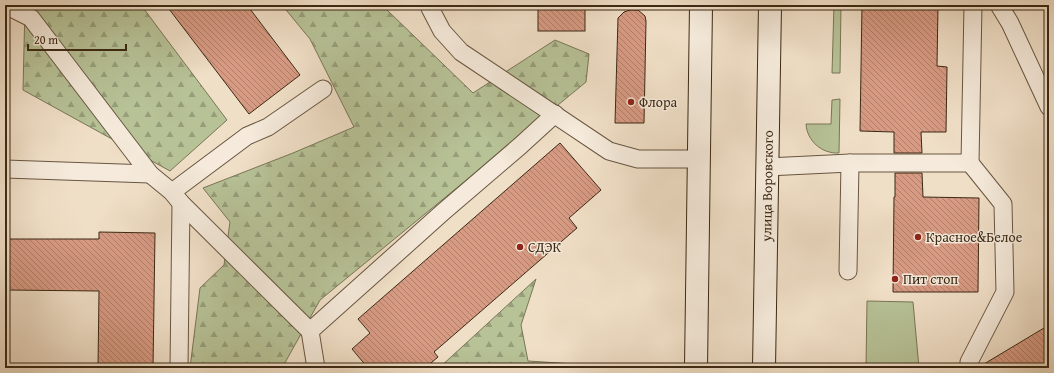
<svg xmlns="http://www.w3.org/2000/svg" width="1054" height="373" viewBox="0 0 1054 373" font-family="'Gentium Book Plus',serif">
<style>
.green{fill:#b7c297;stroke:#797656}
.forest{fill:url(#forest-firs);stroke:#797656}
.building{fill:url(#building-back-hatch);stroke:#3b2914}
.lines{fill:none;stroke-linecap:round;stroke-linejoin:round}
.service-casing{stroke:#685641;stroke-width:19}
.secondary-casing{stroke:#3b2914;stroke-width:24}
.service{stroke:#f5eadb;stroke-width:17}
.secondary{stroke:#f5eadb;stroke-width:22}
.poi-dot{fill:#8f2418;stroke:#f5eadb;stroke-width:1.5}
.labels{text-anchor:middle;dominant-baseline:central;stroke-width:3;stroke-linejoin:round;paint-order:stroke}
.poi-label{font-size:14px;fill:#3b2914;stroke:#f5eadb;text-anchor:start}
.street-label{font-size:14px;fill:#3b2914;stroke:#f5eadb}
</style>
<defs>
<pattern id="forest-firs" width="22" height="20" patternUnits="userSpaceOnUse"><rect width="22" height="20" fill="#b7c297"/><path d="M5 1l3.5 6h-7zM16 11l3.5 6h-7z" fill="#969e7a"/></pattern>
<pattern id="building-back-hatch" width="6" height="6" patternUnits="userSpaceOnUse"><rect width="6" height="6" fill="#d79a83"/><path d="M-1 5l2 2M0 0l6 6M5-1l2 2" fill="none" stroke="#b07e6a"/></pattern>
</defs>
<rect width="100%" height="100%" fill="#f0dfc7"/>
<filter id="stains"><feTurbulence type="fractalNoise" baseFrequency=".005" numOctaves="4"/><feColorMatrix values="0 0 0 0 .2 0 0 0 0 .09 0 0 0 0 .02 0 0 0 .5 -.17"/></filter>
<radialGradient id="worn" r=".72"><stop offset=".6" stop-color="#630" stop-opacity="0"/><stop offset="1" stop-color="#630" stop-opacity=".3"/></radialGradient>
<!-- green -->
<g class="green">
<polygon points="834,5 841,5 840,73 832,73"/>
<path d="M840,99l-1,54c-17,1 -32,-12 -33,-29h25l1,-24z"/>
<polygon points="867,301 913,302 919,368 866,368"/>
</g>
<!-- forest -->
<g class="forest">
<polygon points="25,5 141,5 227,120 170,171 23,90"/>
<polygon points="282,5 383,5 387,10 473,93 555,40 589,54 586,82 320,300 282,368 190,368 200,288 224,265 230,222 203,188 293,153 354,127 310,39"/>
<polygon points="536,279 521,325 528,361 606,366 606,368 439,368"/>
</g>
<!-- building -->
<g class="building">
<polygon points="166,5 247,5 300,75 249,114"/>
<rect x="538" y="5" width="47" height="26"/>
<polygon points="862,5 938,5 937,66 947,67 946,132 921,132 922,153 894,153 894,132 860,131"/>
<polygon points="630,10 638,10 645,16 646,21 644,123 615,123 618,18 624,12"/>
<polygon points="560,143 601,190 569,218 577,228 434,352 438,357 425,368 368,368 352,349 370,333 358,319"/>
<polygon points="895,173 922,173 923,197 979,198 978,292 893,292 894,197 895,197"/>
<polygon points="99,232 155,233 153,368 98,368 99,291 5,290 5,239 99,239"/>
<polygon points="1049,325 1049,368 979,368 979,367"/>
</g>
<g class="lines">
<!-- service casing -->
<g class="service-casing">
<g id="service">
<polyline points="5,5 31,18 150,174 172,192 181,203 310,331"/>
<polyline points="430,5 430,8 442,31 461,52 609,151 638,159 699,159"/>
<polyline points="999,5 1010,23 1049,107"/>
<polyline points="767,167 850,163 970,163 973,5"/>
<polyline points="5,169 150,174"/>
<polyline points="172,192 247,136 268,127 323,89"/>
<polyline points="848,271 850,163"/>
<polyline points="179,368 181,203"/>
<polyline points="316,368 310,331 443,212 520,146 555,114"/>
<polyline points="969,368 969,362 1005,292 1003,204 970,163"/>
</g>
</g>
<!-- secondary casing -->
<g class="secondary-casing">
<g id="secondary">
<polyline points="696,368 701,5"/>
<path id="s1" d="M764,368l6,-363"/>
</g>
</g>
<!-- service -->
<use href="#service" class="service"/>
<!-- secondary -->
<use href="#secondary" class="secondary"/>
</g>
<!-- markers -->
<g class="poi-dot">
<circle cx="631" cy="102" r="4"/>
<circle cx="918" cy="237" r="4"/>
<circle cx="520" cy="247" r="4"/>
<circle cx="895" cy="279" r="4"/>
</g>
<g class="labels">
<!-- poi labels -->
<g class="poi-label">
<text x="639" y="102">Флора</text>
<text x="926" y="237">Красное&amp;Белое</text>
<text x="528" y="247">СДЭК</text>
<text x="903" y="279">Пит стоп</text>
</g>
<!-- street labels -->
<g class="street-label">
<text stroke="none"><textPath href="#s1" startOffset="182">улица Воровского</textPath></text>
</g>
</g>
<!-- margin -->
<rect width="1054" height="373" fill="none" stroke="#f0dfc7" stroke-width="20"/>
<rect x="6" y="6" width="1042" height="361" fill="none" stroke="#3b2914" stroke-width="2"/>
<rect x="10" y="10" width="1034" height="353" fill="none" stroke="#3b2914"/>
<!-- scale -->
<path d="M28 44v6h98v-6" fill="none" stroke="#3b2914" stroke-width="2"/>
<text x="34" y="44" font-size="12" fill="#3b2914" stroke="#f5eadb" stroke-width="3" paint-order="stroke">20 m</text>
<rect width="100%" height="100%" filter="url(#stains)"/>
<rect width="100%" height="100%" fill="url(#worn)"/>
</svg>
